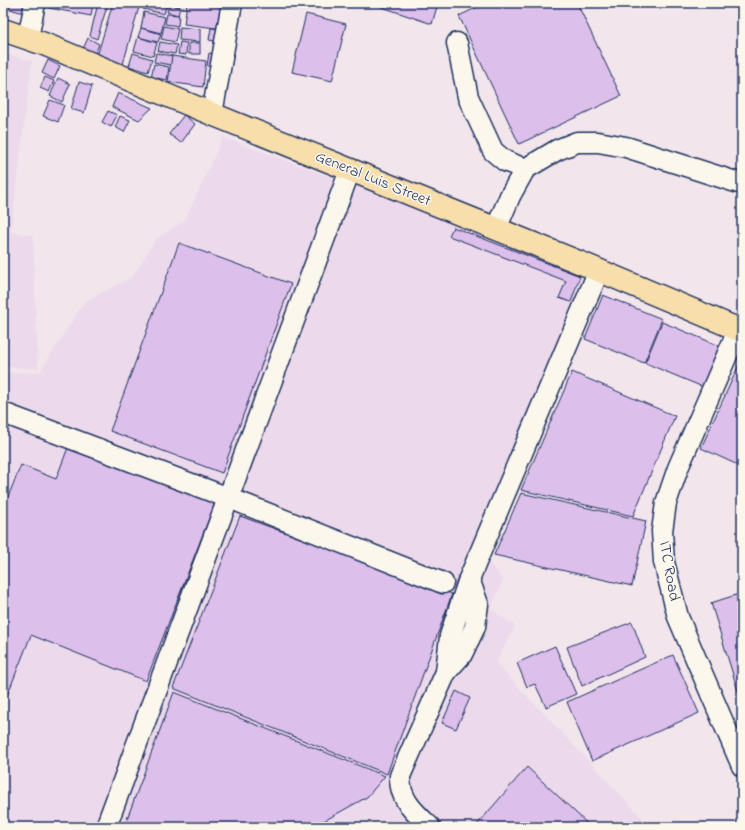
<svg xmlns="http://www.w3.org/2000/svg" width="745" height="830" viewBox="0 0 745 830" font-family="'Indie Flower',sans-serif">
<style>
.built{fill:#ecdaec}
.building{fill:#ddbfec;stroke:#1b2f5e}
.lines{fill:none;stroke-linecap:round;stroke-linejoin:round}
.minor-casing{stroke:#1b2f5e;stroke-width:23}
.major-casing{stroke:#1b2f5e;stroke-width:25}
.minor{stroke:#fbf7ec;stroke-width:20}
.major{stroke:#f8deab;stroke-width:22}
.labels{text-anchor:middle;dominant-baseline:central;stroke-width:3;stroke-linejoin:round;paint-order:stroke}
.street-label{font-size:16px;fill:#1b2f5e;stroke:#fbf7ec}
</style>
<rect width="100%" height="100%" fill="#f2e6ec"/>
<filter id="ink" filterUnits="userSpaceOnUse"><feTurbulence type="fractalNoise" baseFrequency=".025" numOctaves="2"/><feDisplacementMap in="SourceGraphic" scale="8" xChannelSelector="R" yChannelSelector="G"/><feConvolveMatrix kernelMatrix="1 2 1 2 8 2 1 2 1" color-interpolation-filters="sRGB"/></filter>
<g filter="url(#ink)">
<!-- built -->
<g class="built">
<polygon points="3,53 32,61 11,232 33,235 38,369 3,367"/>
<polygon points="223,137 358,187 584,275 606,285 488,561 503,580 491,609 515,626 496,663 651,827 3,827 3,373 40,372 84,302 132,277 156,239 185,220"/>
</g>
<!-- building -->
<g class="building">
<polygon points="3,3 29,3 27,14 3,7"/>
<polygon points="40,3 93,3 91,16 39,6"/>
<polygon points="98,3 108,3 97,39 90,36"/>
<polygon points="113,3 125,3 139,7 123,64 97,56"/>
<polygon points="145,3 167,3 164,14 143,9"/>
<polygon points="169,3 180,3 180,6 169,4"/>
<polygon points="187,3 227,3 224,29 184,24"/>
<polygon points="373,3 438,3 432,24 373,4"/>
<polygon points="486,3 577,3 621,96 519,144 459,16"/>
<polygon points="169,5 180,7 178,15 167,12"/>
<polygon points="144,12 165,17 161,33 141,28"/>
<polygon points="167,14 179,15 178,26 165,24"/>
<polygon points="306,14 346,24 332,81 292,72"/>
<polygon points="164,26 178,29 175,42 161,39"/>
<polygon points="180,27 200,29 200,42 179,40"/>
<polygon points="141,28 161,34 158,42 138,37"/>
<polygon points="211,28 222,29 220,42 209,40"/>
<polygon points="138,37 157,43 153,56 134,51"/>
<polygon points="88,38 99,44 95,54 83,49"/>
<polygon points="160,42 177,45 175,54 158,51"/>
<polygon points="180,42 187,43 186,55 178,54"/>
<rect x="189" y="43" width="11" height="11"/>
<polygon points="133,53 152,59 148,72 129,66"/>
<polygon points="156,53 173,56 171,65 154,62"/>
<polygon points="209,53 220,55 219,67 207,66"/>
<polygon points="172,56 206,61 203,87 168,82"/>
<polygon points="48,60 60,66 54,79 42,73"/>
<polygon points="154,64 169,67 167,80 151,77"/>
<polygon points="45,77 54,81 49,92 40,88"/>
<polygon points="58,78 70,84 62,102 50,96"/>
<polygon points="79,82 92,86 84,113 71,109"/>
<polygon points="118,93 152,108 139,120 112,107"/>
<polygon points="50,100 64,105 58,122 43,116"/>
<polygon points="108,111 117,115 111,127 102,122"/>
<polygon points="184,115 195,124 181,143 169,134"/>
<polygon points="120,116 130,120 124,132 115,127"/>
<polygon points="453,227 580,276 571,302 559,298 566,281 449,236"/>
<polygon points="179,243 291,284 222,473 110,431"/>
<polygon points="603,295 662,319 644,363 585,339"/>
<polygon points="662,322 720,346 703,387 645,363"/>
<polygon points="742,358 742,467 701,448"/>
<polygon points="572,372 675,416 633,516 521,490"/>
<polygon points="69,445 215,503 146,681 31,635 3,706 3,509 21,465 56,479"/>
<polygon points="521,493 646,521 632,586 494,555"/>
<polygon points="240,516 452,594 387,774 173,688"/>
<polygon points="742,593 742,690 738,691 711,603"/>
<polygon points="632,622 645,657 582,686 567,647"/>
<polygon points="555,646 576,694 546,707 535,684 527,687 517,663"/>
<polygon points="673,655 699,713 592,761 567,702"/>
<polygon points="456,691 470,698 456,729 442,723"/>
<polygon points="174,692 385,776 367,797 313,827 124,827"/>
<polygon points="527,767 591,827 475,827"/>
</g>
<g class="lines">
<!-- minor casing -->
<g class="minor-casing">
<g id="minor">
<polyline points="28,38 35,3"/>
<polyline points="457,43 468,97 493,151 505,161 525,169 510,196 496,229"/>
<polyline points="212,114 232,3"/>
<polyline points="525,169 557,150 577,142 598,142 626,147 742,184"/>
<polyline points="738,330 678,468 666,503 662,531 664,562 678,617 742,766"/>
<polyline points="3,413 229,498 443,583"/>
<polyline points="446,672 450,636 469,579 599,270"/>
<polyline points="106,827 350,170"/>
<path d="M430,827c-16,-15 -31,-28 -30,-51l46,-104 16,-18 13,-27 3,-23 -9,-25"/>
</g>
</g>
<!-- major casing -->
<g class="major-casing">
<polyline id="major" points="3,30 44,44 212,114 586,265 742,331"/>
</g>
<!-- minor -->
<use href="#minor" class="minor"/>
<!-- major -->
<use href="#major" class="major"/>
</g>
</g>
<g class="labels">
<!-- street labels -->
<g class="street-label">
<text transform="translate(373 179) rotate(22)">General Luis Street</text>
<text transform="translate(669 571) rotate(80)">ITC Road</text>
</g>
</g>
<!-- margin -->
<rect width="745" height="830" fill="none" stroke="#fbf7ec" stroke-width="16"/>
<rect x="8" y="8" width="729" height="814" fill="none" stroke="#1b2f5e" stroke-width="1.5" filter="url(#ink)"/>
</svg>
